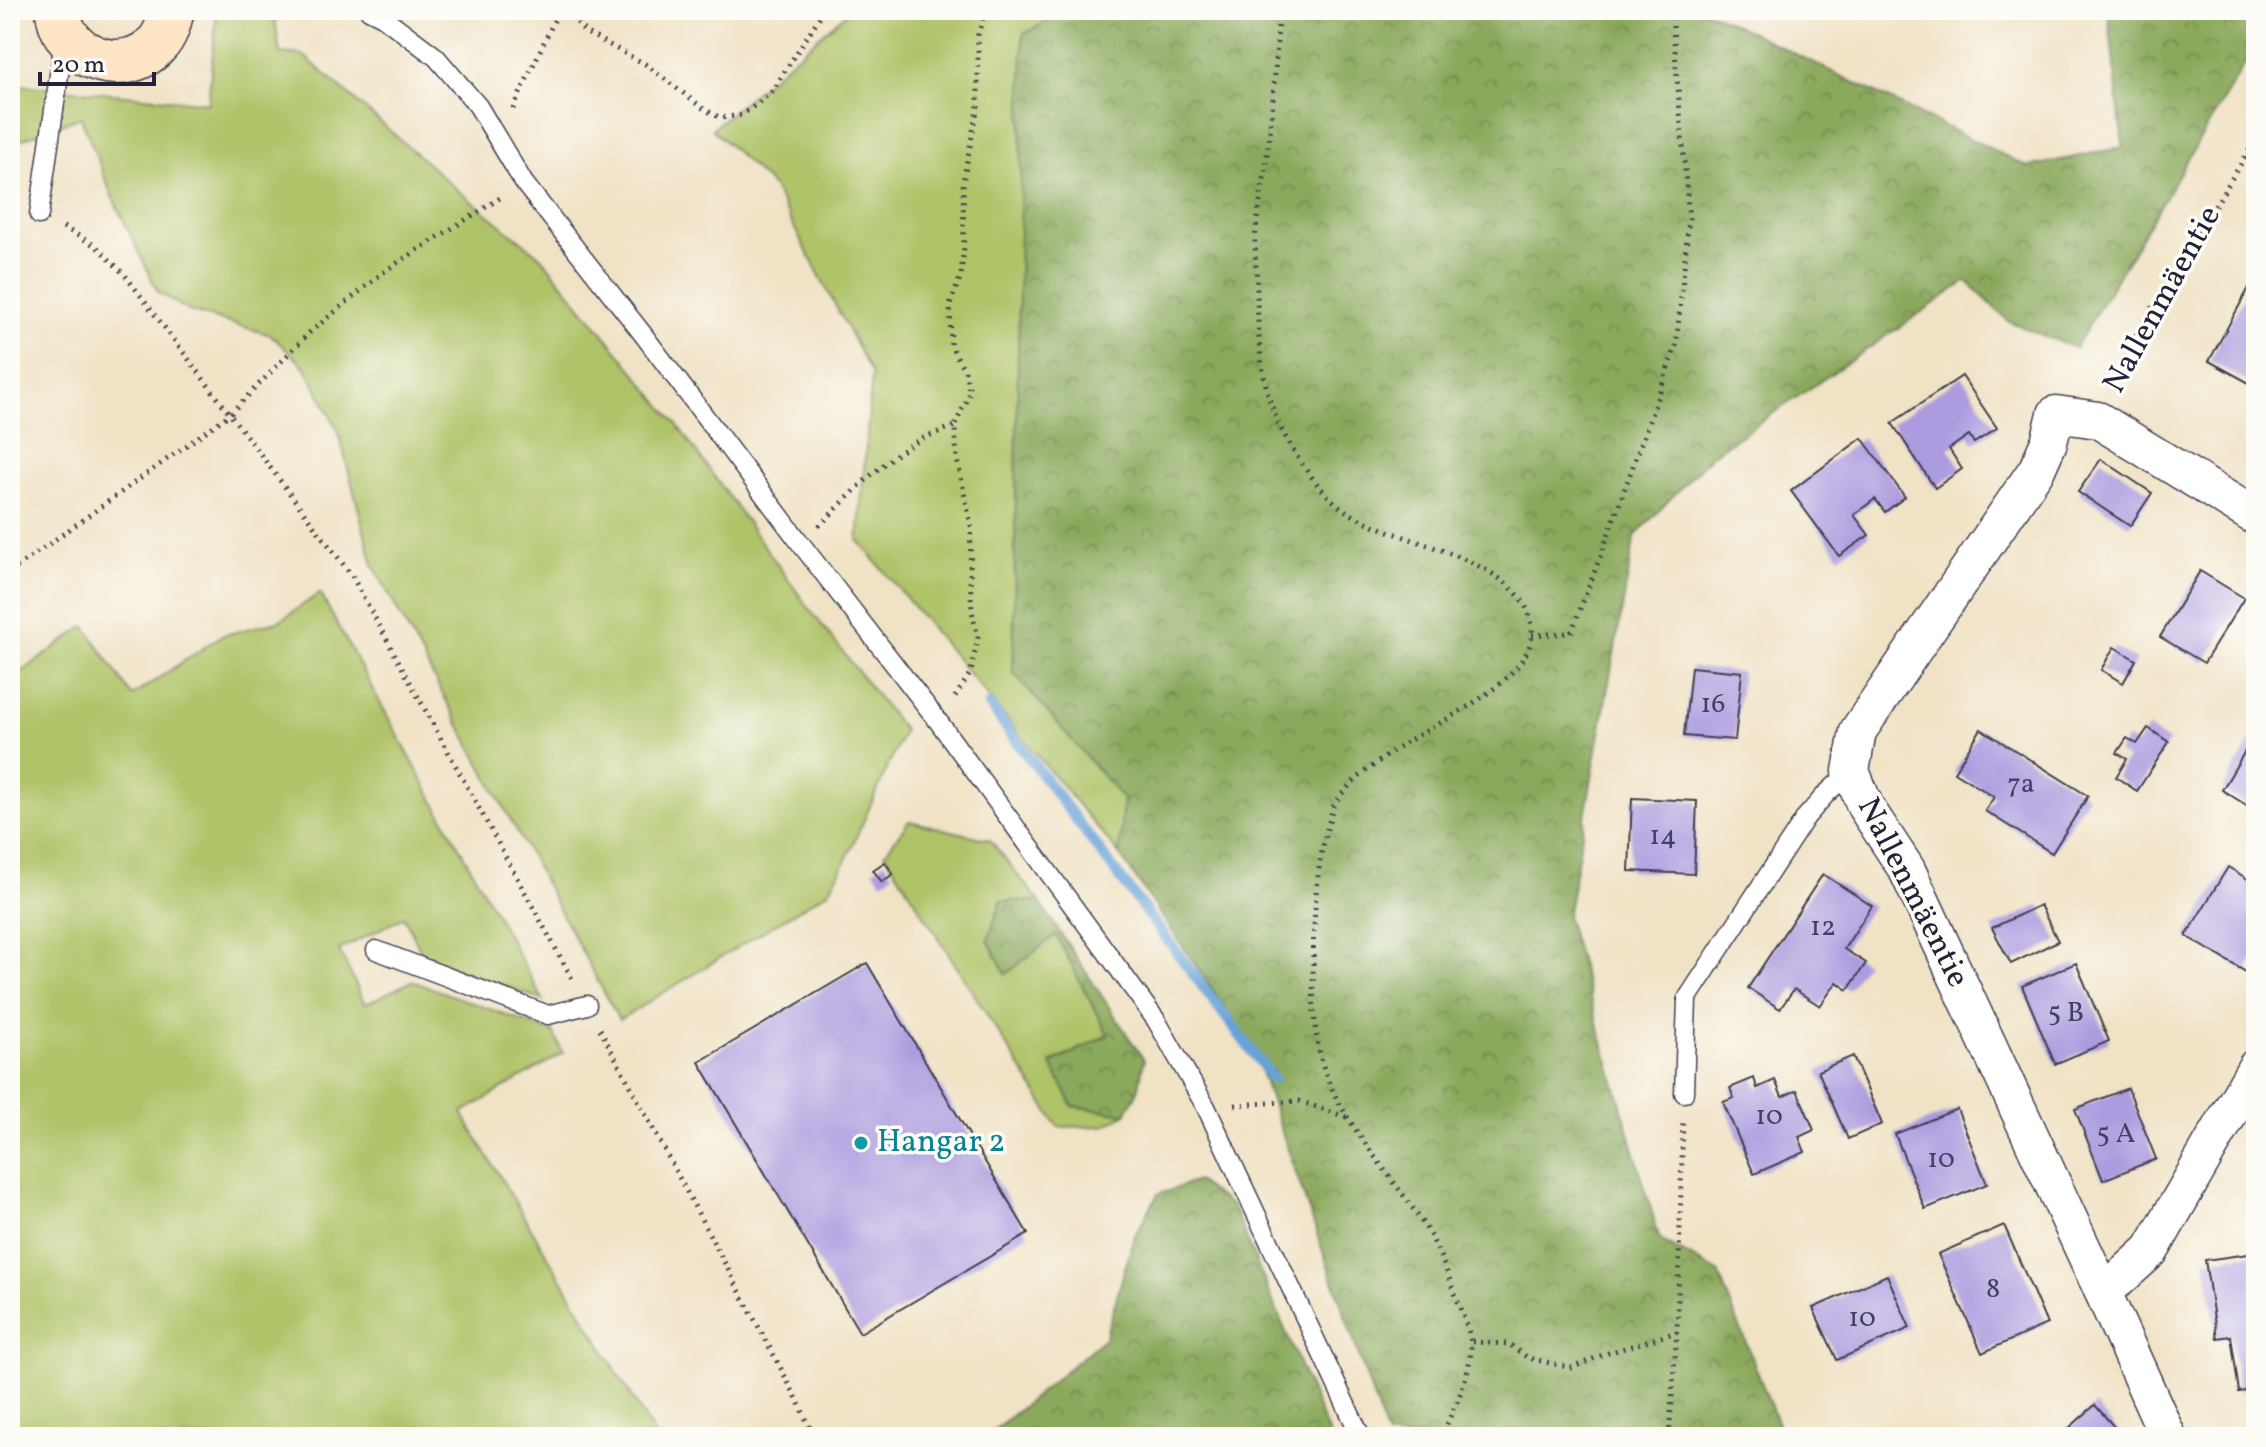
<svg xmlns="http://www.w3.org/2000/svg" width="2266" height="1447" viewBox="0 0 2266 1447" font-family="Vollkorn,serif">
<style>
.grass{fill:#afc367;stroke:#687251;stroke-width:2}
.forest{fill:url(#forest-crowns);stroke:#56664c;stroke-width:2}
.lines{fill:none;stroke-linecap:round;stroke-linejoin:round}
.stream{stroke:#68a3d8;stroke-width:11}
.building{fill:#ac9bdf}
.service-casing{stroke:#413f50;stroke-width:21}
.minor-casing{stroke:#413f50;stroke-width:39}
.secondary-casing{stroke:#413f50;stroke-width:47}
.path{stroke:#413f50;stroke-width:5;stroke-dasharray:2 6;stroke-linecap:butt}
.service{stroke:#fff;stroke-width:18}
.minor{stroke:#fff;stroke-width:36}
.secondary{stroke:#fde5c5;stroke-width:44}
.culture-dot{fill:#0f9aa8;stroke:#fdfcf7;stroke-width:3}
.labels{text-anchor:middle;dominant-baseline:central;stroke-width:7;stroke-linejoin:round;paint-order:stroke}
.number-label{font-size:28px;fill:#444064}
.street-label{font-size:32px;fill:#22223b;stroke:#fdfcf7}
.culture-label{font-size:32px;fill:#0d838f;stroke:#fdfcf7;text-anchor:start}
</style>
<defs>
<pattern id="forest-crowns" width="20" height="18" patternUnits="userSpaceOnUse" patternTransform="scale(2)"><rect width="20" height="18" fill="#8ba95c"/><path d="M2 6a3 3 0 1 1 6 0M12 15a3 3 0 1 1 6 0" fill="none" stroke="#71894d"/></pattern>
</defs>
<rect width="100%" height="100%" fill="#fdfcf7"/>
<filter id="ink" filterUnits="userSpaceOnUse"><feTurbulence type="fractalNoise" baseFrequency=".0125" numOctaves="2"/><feDisplacementMap in="SourceGraphic" scale="16" xChannelSelector="R" yChannelSelector="G"/><feConvolveMatrix kernelMatrix="1 2 1 2 8 2 1 2 1" color-interpolation-filters="sRGB"/></filter>
<filter id="wash" filterUnits="userSpaceOnUse"><feTurbulence type="fractalNoise" baseFrequency=".006" numOctaves="4" result="noise"/><feDisplacementMap in="SourceGraphic" scale="32" xChannelSelector="R" yChannelSelector="G"/><feGaussianBlur stdDeviation="1.8" result="paint"/><feColorMatrix in="noise" values="0 0 0 0 0 0 0 0 0 0 0 0 0 0 0 0 0 1.4 0 .05"/><feComposite in="paint" operator="in"/></filter>
<g filter="url(#wash)">
<rect width="100%" height="100%" fill="#f0e2c5"/>
<!-- grass -->
<g class="grass">
<polygon points="217,10 311,11 275,19 280,53 303,55 459,191 542,258 675,422 808,607 904,731 845,862 829,891 619,1020 373,565 338,430 306,368 271,335 189,311 158,292 112,196 81,117 10,144 10,84 208,103"/>
<polygon points="850,10 1214,10 1013,672 1124,799 1119,854 858,540 872,375 773,187 712,129"/>
<polygon points="320,593 543,1000 424,957 404,917 339,950 365,1004 412,981 553,1032 563,1053 462,1113 656,1437 10,1437 10,680 85,626 132,696 221,636 281,620"/>
<polygon points="909,821 990,840 1039,901 1001,902 988,940 1006,974 1056,934 1108,1035 1051,1063 1073,1106 1126,1114 1104,1126 1058,1127 885,853"/>
</g>
<!-- forest -->
<g class="forest">
<polygon points="1214,10 1705,10 2028,167 2123,147 2108,10 2256,10 2256,45 2075,348 2008,321 1967,281 1712,455 1635,536 1567,918 1660,1240 1718,1272 1783,1437 1387,1437 1253,1048 1119,854 1123,799 1013,672 1023,34 1060,15 1214,15"/>
<polygon points="1001,901 1039,901 1144,1060 1138,1091 1126,1114 1073,1106 1051,1064 1108,1035 1056,935 1006,974 988,940"/>
<polygon points="1197,1181 1233,1207 1330,1437 986,1437 1105,1338 1134,1237 1158,1194"/>
</g>
<g class="lines">
<!-- stream -->
<polyline class="stream" points="989,705 1273,1079"/>
</g>
<g id="blocks">
<!-- building -->
<g class="building">
<polygon points="2256,275 2256,374 2251,384 2209,361"/>
<polygon points="1962,376 1997,428 1974,443 1969,435 1949,449 1962,469 1935,488 1892,423"/>
<polygon points="1862,438 1905,497 1885,512 1875,499 1854,515 1869,535 1839,556 1791,491"/>
<polygon points="2101,459 2152,493 2130,526 2078,492"/>
<polygon points="2200,571 2244,598 2204,663 2160,637"/>
<polygon points="2114,647 2136,660 2123,683 2101,670"/>
<polygon points="1691,667 1742,672 1735,740 1684,736"/>
<polygon points="2148,728 2169,742 2137,791 2116,777 2127,759 2117,753 2127,738 2137,744"/>
<polygon points="1981,729 2088,796 2052,853 1985,811 1994,797 1954,772"/>
<polygon points="2251,741 2256,744 2256,811 2222,790"/>
<polygon points="1632,798 1697,801 1694,874 1629,871"/>
<polygon points="885,862 893,874 882,882 873,870"/>
<polygon points="2228,867 2256,884 2256,955 2246,972 2186,936"/>
<polygon points="1823,874 1872,906 1844,949 1866,963 1848,990 1837,982 1820,1006 1794,989 1780,1009 1748,988"/>
<polygon points="2040,905 2058,941 2011,964 1992,928"/>
<polygon points="867,963 1028,1234 860,1333 699,1062"/>
<polygon points="2076,963 2109,1041 2055,1064 2022,986"/>
<polygon points="1853,1056 1882,1124 1848,1139 1818,1071"/>
<polygon points="1754,1078 1757,1088 1775,1080 1782,1097 1797,1090 1814,1130 1799,1137 1805,1152 1754,1174 1723,1102 1734,1098 1730,1088"/>
<polygon points="2128,1088 2156,1159 2103,1180 2075,1109"/>
<polygon points="1957,1109 1987,1184 1925,1209 1895,1134"/>
<polygon points="2004,1225 2047,1324 1982,1353 1938,1254"/>
<polygon points="2256,1253 2256,1389 2239,1392 2231,1336 2217,1338 2205,1260"/>
<polygon points="1887,1275 1910,1328 1837,1360 1813,1308"/>
<polygon points="2095,1405 2123,1437 2059,1437"/>
</g>
</g>
</g>
<g filter="url(#ink)">
<use href="#blocks" fill-opacity="0" stroke="#413f50" stroke-width="2"/>
<g class="lines">
<!-- service casing -->
<g class="service-casing">
<g id="service">
<polyline points="369,10 383,17 436,57 478,106 524,183 642,333 801,544 938,721 1156,1020 1206,1107 1361,1437"/>
<polyline points="39,215 64,40"/>
<polyline points="376,950 548,1015 587,1005"/>
<polyline points="1684,1093 1687,999 1806,817 1826,794 1851,771"/>
</g>
</g>
<!-- minor casing -->
<g class="minor-casing">
<g id="minor">
<polyline points="2102,1290 2119,1279 2151,1250 2256,1067"/>
<polyline points="2168,1437 2102,1290 1907,870 1865,806 1851,771 1858,731 2037,469 2049,442 2056,414 2098,420 2256,517"/>
</g>
</g>
<!-- secondary casing -->
<g class="secondary-casing">
<path id="secondary" d="M58,10c4,48 66,70 99,34 9,-9 12,-22 15,-34"/>
</g>
<!-- path -->
<g class="path">
<polyline points="567,10 585,32 645,64 704,109 721,118 742,115 771,93 824,10"/>
<path d="M1279,10c-3,49 -6,98 -12,146 -3,28 -10,57 -12,85 0,17 2,35 2,52 1,43 3,87 20,127 13,29 40,70 66,89 51,36 181,47 189,118 5,52 -91,93 -128,117 -22,15 -50,33 -66,55 -5,6 -7,15 -9,23 -13,44 -15,91 -16,137 0,42 0,87 17,126 23,50 67,97 96,143 15,25 24,53 34,79 4,13 12,28 11,41 -2,33 -17,60 -30,89"/>
<polyline points="513,109 559,10"/>
<polyline points="63,227 96,246 125,275 352,576 574,982"/>
<polyline points="2113,387 2136,335 2256,139"/>
<path d="M819,526c28,-27 56,-59 90,-80 14,-9 30,-14 46,-20"/>
<polyline points="10,572 230,414 309,333 386,270 500,198"/>
<polyline points="1532,635 1571,633 1601,555 1676,346 1689,219 1673,28 1673,10"/>
<polyline points="955,697 971,672 978,638 972,611 970,580 971,525 957,459 955,426 970,392 965,371 951,346 950,305 961,275 964,247 963,182 978,105 978,35 985,10"/>
<polyline points="600,1029 796,1397 814,1437"/>
<polyline points="1235,1105 1299,1101 1349,1118"/>
<polyline points="1472,1342 1509,1344 1528,1358 1572,1368 1605,1354 1677,1332"/>
<polyline points="1669,1437 1677,1332 1683,1118"/>
</g>
<!-- service -->
<use href="#service" class="service"/>
<!-- minor -->
<use href="#minor" class="minor"/>
<!-- secondary -->
<use href="#secondary" class="secondary"/>
</g>
</g>
<!-- markers -->
<circle class="culture-dot" cx="861" cy="1143" r="8"/>
<g class="labels">
<!-- number labels -->
<g class="number-label">
<text x="1713" y="704">16</text>
<text x="2021" y="784">7a</text>
<text x="1663" y="836">14</text>
<text x="1823" y="927">12</text>
<text x="2066" y="1013">5 B</text>
<text x="1769" y="1116">10</text>
<text x="2116" y="1134">5 A</text>
<text x="1941" y="1159">10</text>
<text x="1993" y="1289">8</text>
<text x="1862" y="1318">10</text>
</g>
<!-- street labels -->
<g class="street-label">
<text transform="translate(2163 300) rotate(-61)">Nallenmäentie</text>
<text transform="translate(1912 893) rotate(63)">Nallenmäentie</text>
</g>
<!-- culture labels -->
<g class="culture-label">
<text x="877" y="1143">Hangar 2</text>
</g>
</g>
<!-- margin -->
<rect width="2266" height="1447" fill="none" stroke="#fdfcf7" stroke-width="40"/>
<!-- scale -->
<path d="M40 72v12h114v-12" fill="none" stroke="#22223b" stroke-width="4"/>
<text x="52" y="72" font-size="24" fill="#22223b" stroke="#fdfcf7" stroke-width="6" paint-order="stroke">20 m</text>
</svg>
